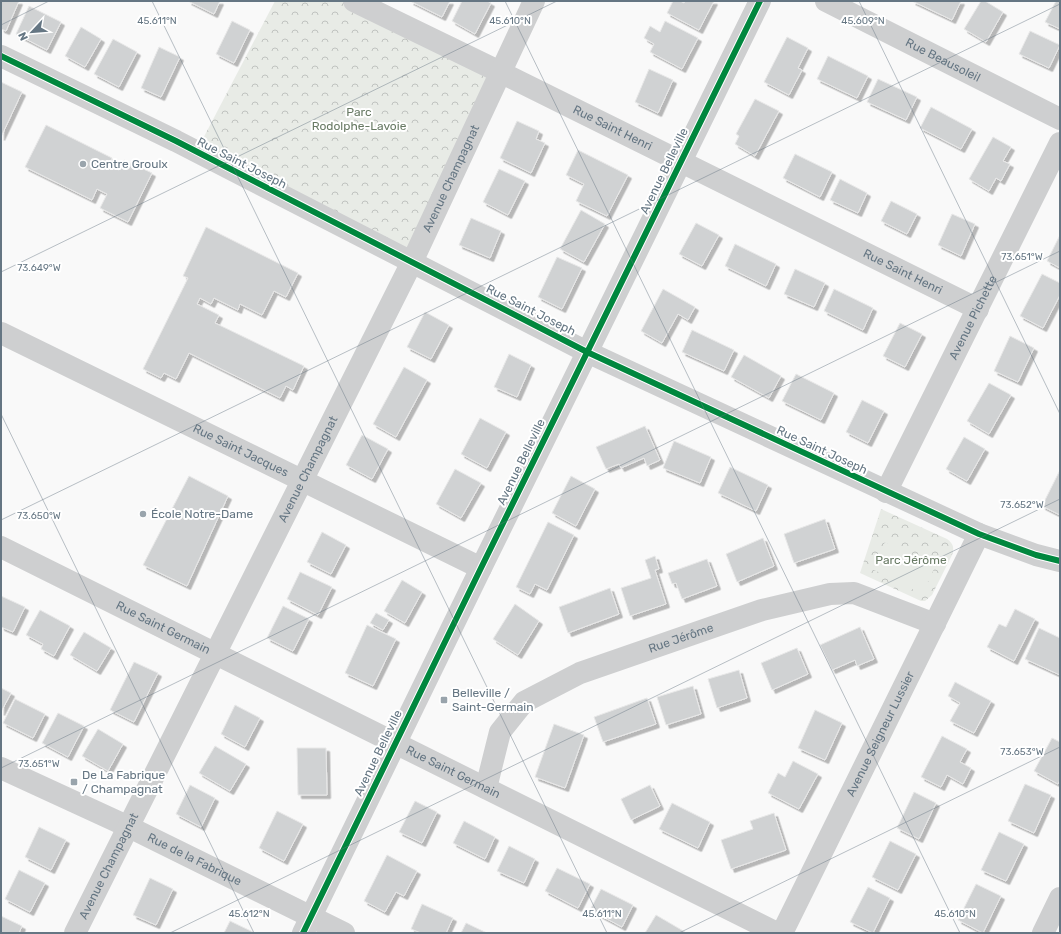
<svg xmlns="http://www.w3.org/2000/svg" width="1061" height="934" viewBox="0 0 1061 934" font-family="Rubik,sans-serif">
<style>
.park{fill:url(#park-crowns)}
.pitch{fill:#e8ebe6}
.building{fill:#d0d2d3;stroke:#e8e8e8;filter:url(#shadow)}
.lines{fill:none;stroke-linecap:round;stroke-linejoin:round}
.street{stroke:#cecfd0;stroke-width:22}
.cycleway-casing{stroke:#fff;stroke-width:8}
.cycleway{stroke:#00873e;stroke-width:6}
.ticks{fill:none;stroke:#657683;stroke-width:1;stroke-opacity:0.45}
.poi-dot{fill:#99a4ac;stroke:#fff;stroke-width:1.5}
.labels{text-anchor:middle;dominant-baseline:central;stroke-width:4;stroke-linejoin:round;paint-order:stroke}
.street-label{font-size:12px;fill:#657683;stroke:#fff}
.park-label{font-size:12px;fill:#687a64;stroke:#fff}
.poi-label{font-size:12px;fill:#657683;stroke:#fff;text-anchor:start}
.ticks-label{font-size:10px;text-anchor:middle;fill:#657683;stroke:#fff;stroke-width:4;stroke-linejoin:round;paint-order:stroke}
</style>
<defs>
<pattern id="park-crowns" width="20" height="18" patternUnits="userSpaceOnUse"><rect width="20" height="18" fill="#e8ebe6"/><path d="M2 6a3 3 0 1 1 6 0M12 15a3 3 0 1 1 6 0" fill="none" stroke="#c0c3c0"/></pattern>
<filter id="shadow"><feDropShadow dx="3.5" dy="3.5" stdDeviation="0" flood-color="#0004"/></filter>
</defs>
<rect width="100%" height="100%" fill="#f9f9f9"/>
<!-- park -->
<g class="park">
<polygon points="275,1 354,1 500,72 412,262 196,152"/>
<path d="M881,509l66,30c7,5 7,9 5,16l-20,40 -7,6h-4l-61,-28z"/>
</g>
<!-- pitch -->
<polygon class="pitch" points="885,542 935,567 922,594 872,569"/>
<!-- building -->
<g class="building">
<polygon points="1,1 19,1 6,31 1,29"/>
<polygon points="188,1 220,1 214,14"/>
<polygon points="410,1 450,1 442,17"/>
<polygon points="462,1 487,1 491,3 475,34 452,21"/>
<polygon points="673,1 680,1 684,3 685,1 714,1 699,30 667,13"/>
<polygon points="912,1 961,1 952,20"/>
<polygon points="981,1 985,1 1003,12 986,42 964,29"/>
<polygon points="1056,1 1060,1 1060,29 1045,22"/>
<polygon points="29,6 61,22 47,50 16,34"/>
<polygon points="232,21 250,30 234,63 216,54"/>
<polygon points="665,21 698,38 682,69 650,52 654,44 644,38 650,26 660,32"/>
<polygon points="81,27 101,39 85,67 65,56"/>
<polygon points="1030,31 1060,45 1049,68 1019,54"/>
<polygon points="787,37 808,48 798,68 802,70 789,95 764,82"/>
<polygon points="113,39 137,52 119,87 94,74"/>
<polygon points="159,47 180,57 161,97 141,88"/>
<polygon points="828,56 868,76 857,98 817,79"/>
<polygon points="649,69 673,80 658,113 635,102"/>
<polygon points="878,79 917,97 906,120 867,102"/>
<polygon points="1,82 22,92 1,137"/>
<polygon points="755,99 779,111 755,156 735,144 739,136 736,134"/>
<polygon points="931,107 972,129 961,149 920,128"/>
<polygon points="517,121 539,131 536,139 545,143 531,173 500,158"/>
<polygon points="46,125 112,158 109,165 119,170 124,160 152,173 128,222 100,208 107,194 97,189 92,200 25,167"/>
<polygon points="993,137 1011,147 1003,161 1010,164 1001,181 996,178 989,191 969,179"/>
<polygon points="578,150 628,175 607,216 576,201 584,184 566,175"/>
<polygon points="795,154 832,172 820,197 783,178"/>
<polygon points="499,169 525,181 508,215 483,202"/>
<polygon points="840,179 867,193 858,213 830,200"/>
<polygon points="891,201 917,214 907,234 881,221"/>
<polygon points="581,210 605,224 584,262 560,249"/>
<polygon points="952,214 975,224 961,256 938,245"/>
<polygon points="471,218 501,231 490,258 459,245"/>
<polygon points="696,223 719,235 702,266 679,254"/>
<polygon points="206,227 298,273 286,297 274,291 262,315 240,304 238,310 214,298 211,304 200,298 197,304 219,315 215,323 304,366 293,390 286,386 280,398 189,353 176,379 164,373 161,378 143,369 188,278 183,276"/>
<polygon points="1060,235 1060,268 1047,261"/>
<polygon points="735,244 776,264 766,286 725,266"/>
<polygon points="557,257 582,268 562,309 538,297"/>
<polygon points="795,269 825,283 814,307 784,294"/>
<polygon points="1042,274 1060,283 1060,295 1043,328 1020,316"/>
<polygon points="663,289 695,307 688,320 678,314 662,343 641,331"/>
<polygon points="834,289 873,308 863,330 824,311"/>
<polygon points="425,312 449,325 431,359 407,347"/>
<polygon points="900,323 922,334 905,367 883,356"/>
<polygon points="692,330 734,350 724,371 682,352"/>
<polygon points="1010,336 1034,348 1018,382 994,371"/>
<polygon points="509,354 531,365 517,397 494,387"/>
<polygon points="744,355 781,376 769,398 731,377"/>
<polygon points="404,367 427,380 396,437 373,424"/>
<polygon points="796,374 834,393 821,420 782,401"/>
<polygon points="989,383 1011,395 989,434 967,421"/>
<polygon points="862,400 884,411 868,443 846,432"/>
<polygon points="480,418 506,432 487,468 461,454"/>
<polygon points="645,426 660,460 647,466 644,458 621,468 619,464 606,469 596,447"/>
<polygon points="362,435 388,449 372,479 346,465"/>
<polygon points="964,437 985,449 967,481 946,469"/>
<polygon points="674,441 711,457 700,483 663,468"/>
<polygon points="730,467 768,485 756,511 718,493"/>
<polygon points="455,469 481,483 461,518 436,504"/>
<polygon points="1060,470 1060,515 1042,506"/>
<polygon points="189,476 228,496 187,586 143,565"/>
<polygon points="571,476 595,489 576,526 552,513"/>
<polygon points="825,519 835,549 794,563 784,534"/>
<polygon points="548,522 574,535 547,590 535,584 530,594 516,587"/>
<polygon points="322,532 346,545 331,574 307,562"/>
<polygon points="763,538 774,566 737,582 726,554"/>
<polygon points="655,556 659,569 655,570 666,604 630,616 621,588 651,578 645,560"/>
<polygon points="707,559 717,586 682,599 676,583 672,584 668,573"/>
<polygon points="300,572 332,587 318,615 287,599"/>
<polygon points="402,580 422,592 405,623 384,611"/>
<polygon points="610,588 619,614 568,633 559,607"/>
<polygon points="1,596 25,607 13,632 1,627"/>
<polygon points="515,604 539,621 518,655 493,639"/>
<polygon points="283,606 309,619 293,651 267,638"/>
<polygon points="1015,609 1035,619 1014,661 987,647 999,624 1006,627"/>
<polygon points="40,610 70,626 54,656 41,649 43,644 26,635"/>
<polygon points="376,613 389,620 383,630 370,623"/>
<polygon points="367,625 396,639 373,686 345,673"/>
<polygon points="860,627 874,659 857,666 855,660 832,670 820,645"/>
<polygon points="1039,628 1060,638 1060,675 1025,659"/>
<polygon points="84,632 111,648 97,671 70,655"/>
<polygon points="797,648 808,674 772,690 761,663"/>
<polygon points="134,662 158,673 134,722 110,710"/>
<polygon points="739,670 747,698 717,708 708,679"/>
<polygon points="955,682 991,701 974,733 950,721 960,703 948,696"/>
<polygon points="693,686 701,714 666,725 657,697"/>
<polygon points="1,688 11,693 1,712"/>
<polygon points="647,698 656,724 603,742 594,717"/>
<polygon points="15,699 45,714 33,738 3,723"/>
<polygon points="235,705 260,718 245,747 221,734"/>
<polygon points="815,710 842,723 825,760 798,748"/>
<polygon points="58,713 84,726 68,757 42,743"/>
<polygon points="554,724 584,735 565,788 535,777"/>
<polygon points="98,729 123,744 108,771 82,756"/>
<polygon points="942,736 967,749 960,762 971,768 963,784 947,775 941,787 921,777"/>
<polygon points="1052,738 1060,742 1060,780 1058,784 1034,771"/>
<polygon points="215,746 246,764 230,791 199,773"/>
<polygon points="297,748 326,748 327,795 298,795"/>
<polygon points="793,761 818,774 799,809 768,793 778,773 785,777"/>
<polygon points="1025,784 1051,795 1034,833 1008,821"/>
<polygon points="190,785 215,798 201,827 176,814"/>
<polygon points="650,785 660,806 631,820 621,799"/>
<polygon points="914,792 936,803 919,839 897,828"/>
<polygon points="415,801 437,812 422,843 399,832"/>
<polygon points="672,803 710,822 698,848 659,829"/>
<polygon points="277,811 303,824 284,861 259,848"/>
<polygon points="774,813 786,850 731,869 721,840 753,829 750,821"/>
<polygon points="464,821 495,837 485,859 453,843"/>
<polygon points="39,827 66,840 51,870 25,857"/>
<polygon points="999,832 1024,844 1006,881 981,870"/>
<polygon points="890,841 916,854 898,890 872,877"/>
<polygon points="509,846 535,859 524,883 497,871"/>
<polygon points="387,855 417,871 404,896 396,892 385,912 364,901"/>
<polygon points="557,868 590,884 578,908 545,891"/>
<polygon points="19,870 45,883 30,912 5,899"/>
<polygon points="150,878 173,889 156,925 133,915"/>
<polygon points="976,884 1001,896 983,933 958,920"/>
<polygon points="868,887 890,898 873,933 850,922"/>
<polygon points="601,889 633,905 622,927 590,910"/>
<polygon points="422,904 453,918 446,933 421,933 411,929"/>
<polygon points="656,915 685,932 684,933 645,933"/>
<polygon points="1,916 22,926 19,933 1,933"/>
<polygon points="230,921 255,933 224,933"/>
<polygon points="466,923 487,933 461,933"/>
</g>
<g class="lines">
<!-- street -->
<g class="street">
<path id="s1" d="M354,1l146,71 478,237"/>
<path id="s2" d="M826,1l234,118"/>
<polyline points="1,56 176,141 587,352 979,534 1036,555 1060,561"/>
<path id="s3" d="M1,333l480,235"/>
<path id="s4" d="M886,492l174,-349"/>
<path id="s5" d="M1,547l776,386"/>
<path id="s6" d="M1,768l128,59 215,106"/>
<path id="s7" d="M486,788l14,-56 24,-30 56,-29 182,-63 68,-16 24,-1 81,31"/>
<path id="s8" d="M75,933l337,-671 122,-261"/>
<polyline points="303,933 481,568 760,1"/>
<path id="s9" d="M782,933l197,-399"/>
<polyline points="1043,933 1060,898"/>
</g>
<!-- cycleway casing -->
<g class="cycleway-casing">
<g id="cycleway">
<polyline points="1,56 176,141 587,352 979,534 1036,555 1060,561"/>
<polyline points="303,933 481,568 760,1"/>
</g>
</g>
<!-- cycleway -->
<use href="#cycleway" class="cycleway"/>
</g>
<!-- ticks -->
<path class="ticks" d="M152,1l455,932M505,1l455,932M859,1l201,413M1,25l48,-24M1,272l556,-271M1,414l253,519M1,520l1059,-516M1,768l1059,-517M170,933l890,-434M679,933l381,-186"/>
<!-- markers -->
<g class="poi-dot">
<circle cx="83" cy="164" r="4"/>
<circle cx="143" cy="514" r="4"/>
<rect x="440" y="696" width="8" height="8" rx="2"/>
<rect x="70" y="778" width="8" height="8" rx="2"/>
</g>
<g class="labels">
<!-- street labels -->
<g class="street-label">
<text stroke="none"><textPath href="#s2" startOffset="131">Rue Beausoleil</textPath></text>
<text stroke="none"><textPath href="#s1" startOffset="288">Rue Saint Henri</textPath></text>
<text transform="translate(242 163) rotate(27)">Rue Saint Joseph</text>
<text transform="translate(664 171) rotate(-64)">Avenue Belleville</text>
<text stroke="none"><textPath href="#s8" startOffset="843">Avenue Champagnat</textPath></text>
<text stroke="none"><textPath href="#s1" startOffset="612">Rue Saint Henri</textPath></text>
<text transform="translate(531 310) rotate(27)">Rue Saint Joseph</text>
<text stroke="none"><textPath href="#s4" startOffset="195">Avenue Pichette</textPath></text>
<text transform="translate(822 450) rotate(25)">Rue Saint Joseph</text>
<text stroke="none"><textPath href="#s3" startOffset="267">Rue Saint Jacques</textPath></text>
<text transform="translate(521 462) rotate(-64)">Avenue Belleville</text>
<text stroke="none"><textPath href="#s8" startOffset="519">Avenue Champagnat</textPath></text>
<text stroke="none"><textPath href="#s5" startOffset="181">Rue Saint Germain</textPath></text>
<text stroke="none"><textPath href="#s7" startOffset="266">Rue Jérôme</textPath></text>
<text stroke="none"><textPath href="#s9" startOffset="222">Avenue Seigneur Lussier</textPath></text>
<text transform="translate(378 753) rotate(-64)">Avenue Belleville</text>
<text stroke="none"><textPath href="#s5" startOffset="505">Rue Saint Germain</textPath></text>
<text stroke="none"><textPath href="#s6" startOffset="214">Rue de la Fabrique</textPath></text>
<text stroke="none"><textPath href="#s8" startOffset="75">Avenue Champagnat</textPath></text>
</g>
<!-- park labels -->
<g class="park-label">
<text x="359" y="112">Parc<tspan x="359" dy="14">Rodolphe-Lavoie</tspan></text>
<text x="911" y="560">Parc Jérôme</text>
</g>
<!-- poi labels -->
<g class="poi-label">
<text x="91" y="164">Centre Groulx</text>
<text x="151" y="514">École Notre-Dame</text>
<text x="452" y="693">Belleville /<tspan x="452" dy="14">Saint-Germain</tspan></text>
<text x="82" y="775">De La Fabrique<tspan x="82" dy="14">/ Champagnat</tspan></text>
</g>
</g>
<g class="ticks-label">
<text x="157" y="24">45.611°N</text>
<text x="510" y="24">45.610°N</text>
<text x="863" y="24">45.609°N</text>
<text x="1022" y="260">73.651°W</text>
<text x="39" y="271">73.649°W</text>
<text x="1022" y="508">73.652°W</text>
<text x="39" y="519">73.650°W</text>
<text x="1022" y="755">73.653°W</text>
<text x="39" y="767">73.651°W</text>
<text x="249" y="917">45.612°N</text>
<text x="602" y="917">45.611°N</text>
<text x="955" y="917">45.610°N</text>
</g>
<!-- border -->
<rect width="1061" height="934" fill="none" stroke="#657683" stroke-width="4"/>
<!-- north arrow -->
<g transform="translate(32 32) rotate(244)" stroke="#ffffff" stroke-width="3" paint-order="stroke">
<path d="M0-3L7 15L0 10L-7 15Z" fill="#657683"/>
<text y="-6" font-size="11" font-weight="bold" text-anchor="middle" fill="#657683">N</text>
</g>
</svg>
